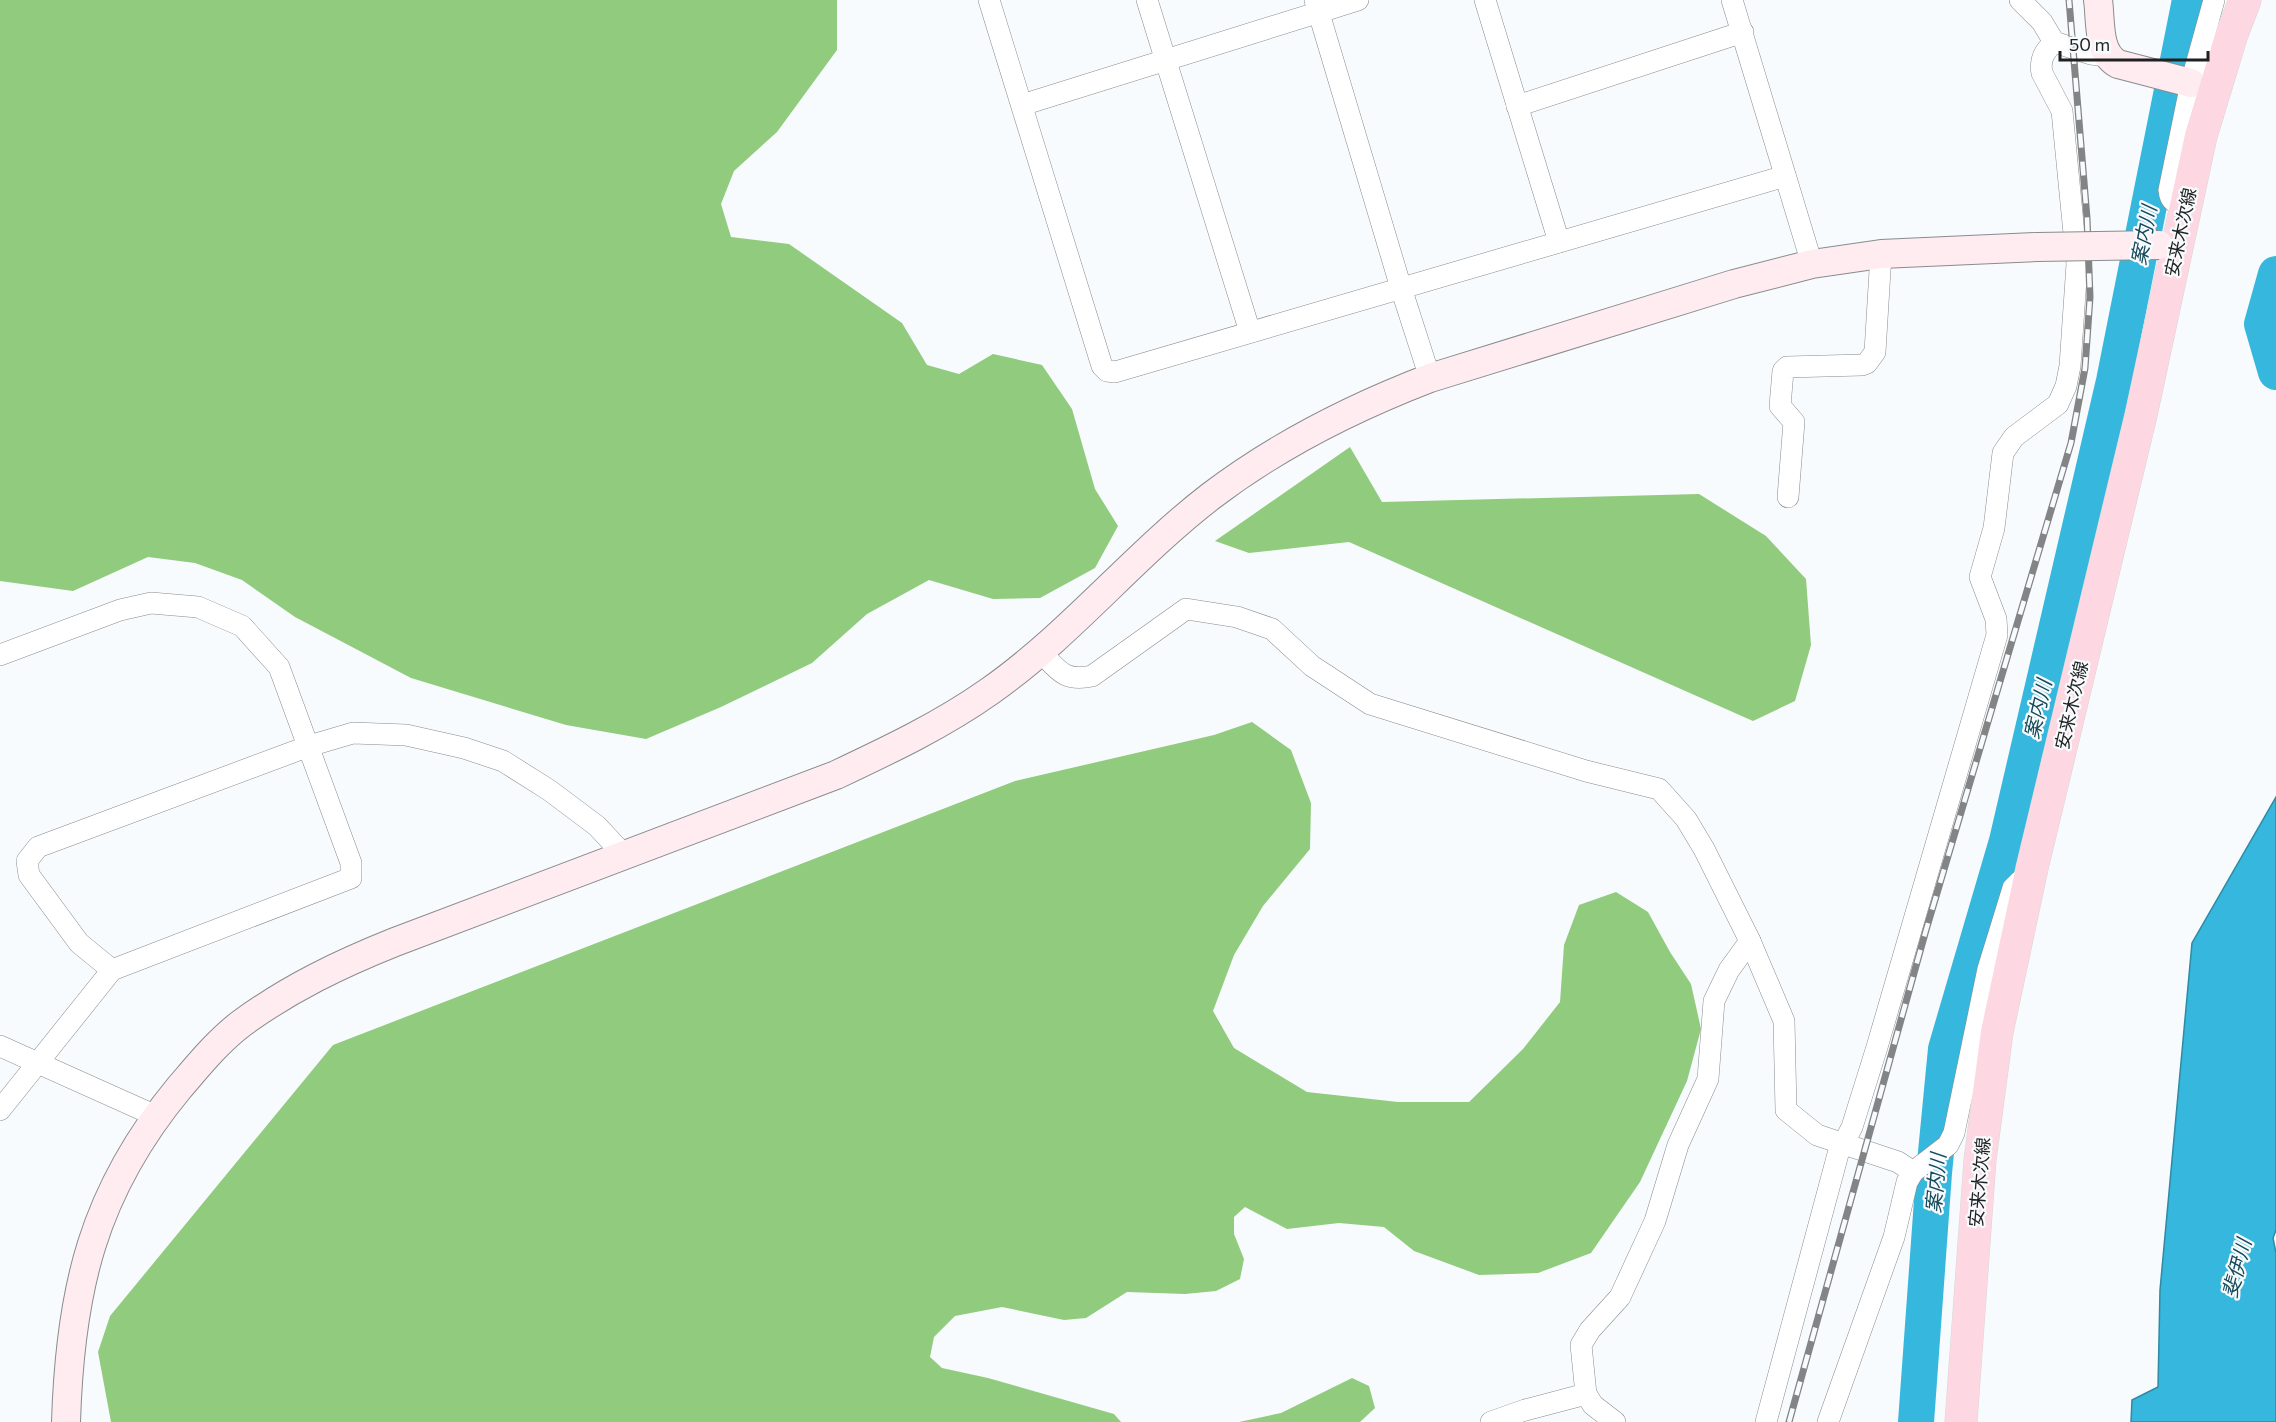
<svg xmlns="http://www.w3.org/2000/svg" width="2276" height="1422" viewBox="0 0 2276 1422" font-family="Commissioner,'Noto Sans JP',sans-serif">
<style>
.forest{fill:#91cb7e}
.water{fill:#36b7dd;stroke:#2f8aa4;stroke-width:1.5}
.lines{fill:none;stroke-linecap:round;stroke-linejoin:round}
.river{stroke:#36b7dd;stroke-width:36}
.street-casing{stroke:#898b8d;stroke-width:22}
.secondary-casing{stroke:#898b8d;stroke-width:30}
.primary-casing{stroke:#d7d7d7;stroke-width:33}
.street{stroke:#fff;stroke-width:21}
.secondary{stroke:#feecf0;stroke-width:28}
.primary{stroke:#fdd8e2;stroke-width:32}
.rail-casing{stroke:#838485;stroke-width:7}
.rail{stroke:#f8fbfd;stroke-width:4.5;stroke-dasharray:14;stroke-linecap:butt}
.secondary-bridge-casing{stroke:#898b8d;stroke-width:30;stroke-linecap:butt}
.secondary-bridge{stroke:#feecf0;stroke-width:28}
.labels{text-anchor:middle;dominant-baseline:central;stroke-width:4.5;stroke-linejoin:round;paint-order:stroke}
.street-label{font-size:18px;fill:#1f2020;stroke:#f8fbfd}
.water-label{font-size:20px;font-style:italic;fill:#164a5a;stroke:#f8fbfd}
</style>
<rect width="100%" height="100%" fill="#f8fbfd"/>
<!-- forest -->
<g class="forest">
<polygon points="0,0 837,0 837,50 777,132 734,171 721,204 731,237 789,244 902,323 927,365 959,374 993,354 1042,365 1072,409 1095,489 1118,526 1095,568 1040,598 993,599 929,580 867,614 812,663 721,707 646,739 566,725 411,678 295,617 242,580 195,563 148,557 73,591 0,581"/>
<polygon points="1350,447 1382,502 1699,494 1766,536 1806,579 1811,645 1795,701 1753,721 1349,542 1249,553 1215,541"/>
<polygon points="1252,722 1291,750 1311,803 1310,849 1263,906 1234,955 1213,1011 1234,1048 1307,1092 1398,1102 1469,1102 1523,1049 1560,1002 1564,945 1579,905 1616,892 1648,912 1670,952 1691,984 1701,1029 1687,1081 1640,1182 1591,1253 1538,1273 1479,1275 1414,1251 1384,1227 1339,1223 1287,1229 1245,1207 1234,1217 1234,1234 1244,1259 1240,1279 1216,1291 1185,1294 1127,1292 1086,1318 1064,1320 1002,1307 955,1316 934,1337 930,1357 942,1368 988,1378 1114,1414 1121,1422 111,1422 98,1352 110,1316 333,1045 1015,781 1214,735"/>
<polygon points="1352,1378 1369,1386 1375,1408 1360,1422 1239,1422 1281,1413"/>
</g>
<!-- water -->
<polygon class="water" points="2276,797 2276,1230 2273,1238 2276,1253 2276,1422 2131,1422 2132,1400 2158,1387 2160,1290 2192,943"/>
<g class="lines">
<!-- river -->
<g class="river">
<polyline points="2276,274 2262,324 2276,372"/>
<polyline points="1916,1422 1934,1173 1946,1049 2007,841 2114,381 2190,0"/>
</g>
<!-- street casing -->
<g class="street-casing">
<g id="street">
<polyline points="989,0 1102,366 1107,371 1115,372 1785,176"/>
<polyline points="1147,0 1250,332"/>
<polyline points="1315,0 1401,288 1430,378"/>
<polyline points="1485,0 1559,242"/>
<polyline points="1732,0 1812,264"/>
<polyline points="2020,0 2042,22 2054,42 2091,54 2107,56"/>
<polyline points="1022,105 1358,0"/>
<polyline points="1517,106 1743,32"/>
<path d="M2185,205c-10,-2 -15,-3 -16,-15l22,-107 23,-83"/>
<polyline points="1788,497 1794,422 1780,406 1783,371 1787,367 1862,365 1867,363 1875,352 1881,254"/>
<path d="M1041,652c17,18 23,30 51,24l94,-67 51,8 35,12 40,37 58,38 216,67 73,18 27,30 18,30 46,92 34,80 2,89 31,25 81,27 15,10"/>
<polyline points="0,655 120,610 151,603 198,607 242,626 279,667 351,863 351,878 112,970 0,1110"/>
<polyline points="112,970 79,943 29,875 27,861 38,847 309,746 353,733 406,735 464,748 503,761 549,790 597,826 624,855"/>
<polyline points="0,1046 156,1116"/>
<polyline points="1491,1422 1525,1410 1586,1394"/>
<polyline points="1615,1422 1593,1405 1586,1394 1581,1345 1590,1330 1620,1297 1655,1221 1678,1145 1708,1079 1714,1001 1729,970 1750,941"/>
<path d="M1766,1422l72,-268 14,-27 25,-80 120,-412 -1,-16 -16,-42 14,-49 9,-75 11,-16 44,-33 8,-18 4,-20 7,-102 -15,-153 -20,-38c-3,-14 3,-22 12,-31"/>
<polyline points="1828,1422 1894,1237 1907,1182 1913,1172 1948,1145 1954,1133 1988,969 2013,888 2020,881"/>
</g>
</g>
<!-- secondary casing -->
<g class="secondary-casing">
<g id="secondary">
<path d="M2098,0c3,21 -1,53 20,64l73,19"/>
<path d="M66,1422c4,-132 27,-230 113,-334 19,-22 39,-47 63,-65 48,-35 98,-59 153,-81l441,-167c53,-25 106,-50 154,-84 81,-57 143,-135 221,-195 67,-51 141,-88 219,-118l304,-94 78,-20 69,-10 156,-7"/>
</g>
</g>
<!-- primary casing -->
<g class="primary-casing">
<polyline id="primary" points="1961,1422 1980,1160 1997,1032 2032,868 2141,415 2201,136 2232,34 2245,0"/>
</g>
<!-- street -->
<use href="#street" class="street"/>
<!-- secondary -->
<use href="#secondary" class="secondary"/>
<!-- primary -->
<use href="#primary" class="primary"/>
<!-- rail casing -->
<g class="rail-casing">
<polyline id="rail" points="1789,1422 1926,930 2071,443 2085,368 2090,297 2087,218 2069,0"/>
</g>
<!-- rail -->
<use href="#rail" class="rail"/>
<!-- secondary-bridge casing -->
<g class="secondary-bridge-casing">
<polyline id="secondary-bridge" points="2037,247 2159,245"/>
</g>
<!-- secondary-bridge -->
<use href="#secondary-bridge" class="secondary-bridge"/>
</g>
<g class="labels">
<!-- street labels -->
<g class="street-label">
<text transform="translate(2180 232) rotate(-78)">安来木次線</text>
<text transform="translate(2071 705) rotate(-77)">安来木次線</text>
<text transform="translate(1979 1182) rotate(-85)">安来木次線</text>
</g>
<!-- water labels -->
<g class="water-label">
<text transform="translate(2143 235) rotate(-79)">案内川</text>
<text transform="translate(2037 709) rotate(-77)">案内川</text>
<text transform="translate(1935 1183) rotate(-85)">案内川</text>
<text transform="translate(2236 1268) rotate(-75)">斐伊川</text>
</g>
</g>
<!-- scale -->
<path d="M2060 51v9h148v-9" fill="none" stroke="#1f2020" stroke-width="3"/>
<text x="2069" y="51" font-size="18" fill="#1f2020" stroke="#f8fbfd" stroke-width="4.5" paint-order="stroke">50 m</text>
</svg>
